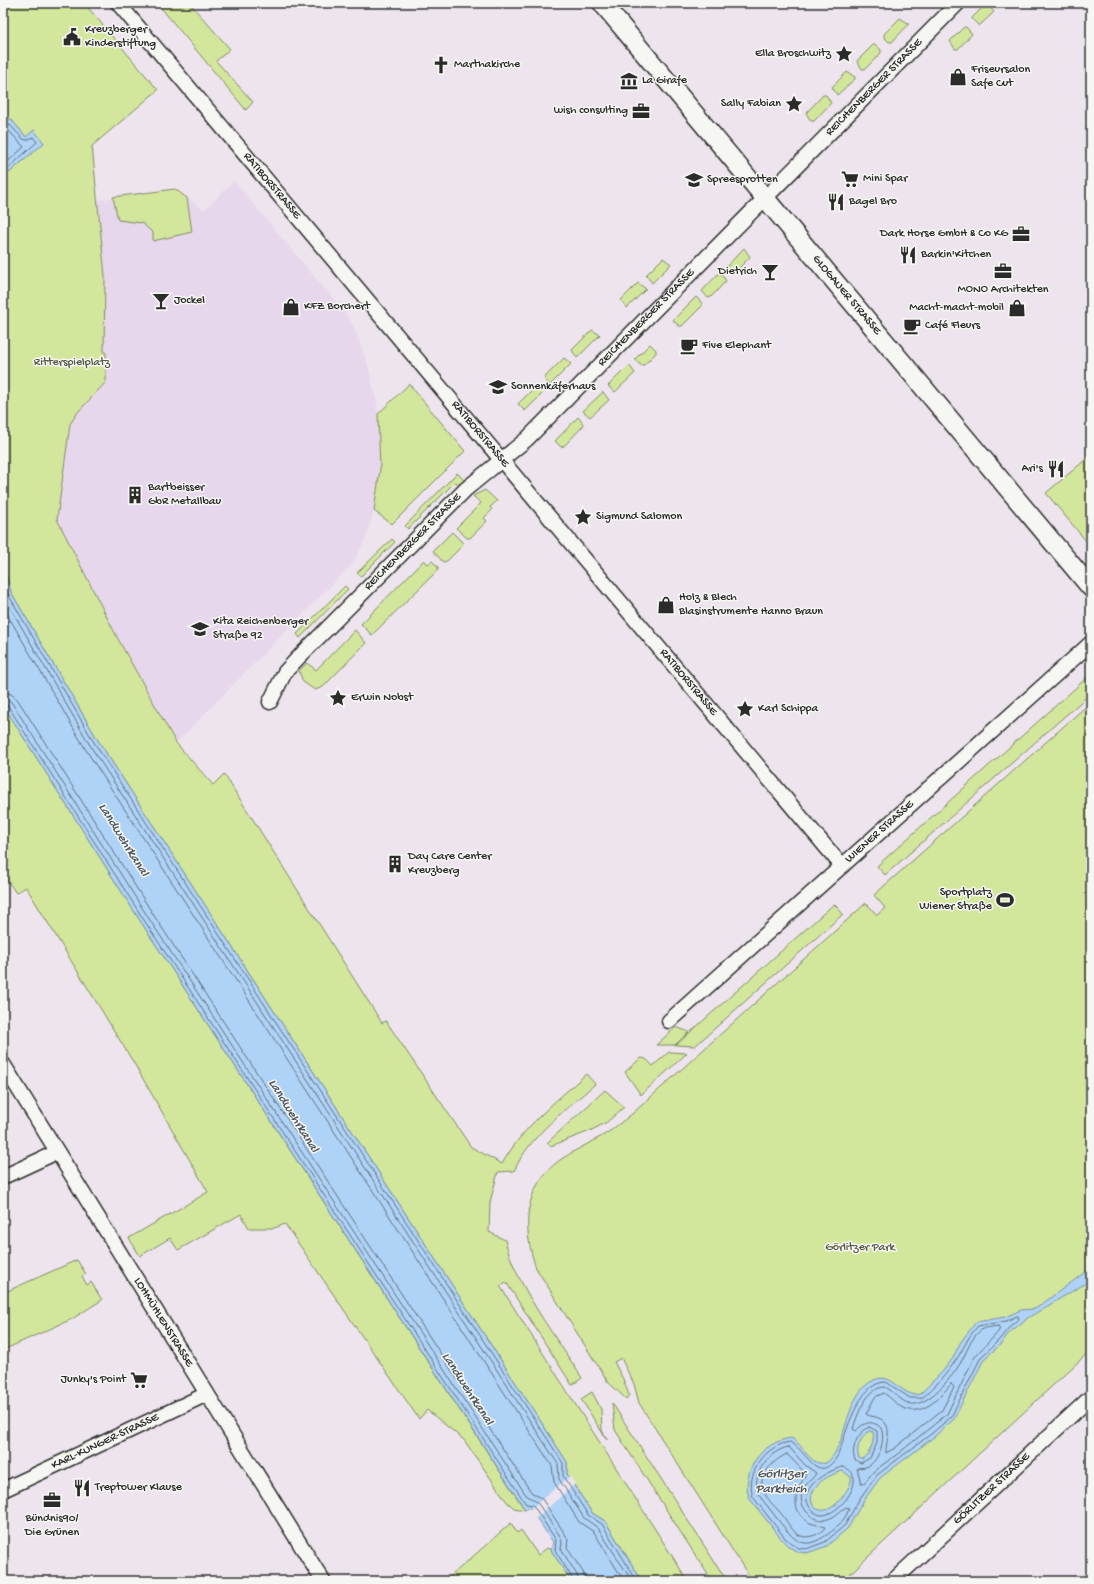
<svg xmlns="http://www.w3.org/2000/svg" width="1094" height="1584" viewBox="0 0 1094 1584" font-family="'Gochi Hand',sans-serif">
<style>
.built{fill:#e7d7ec}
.green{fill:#d2e79c;stroke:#7e8964}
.water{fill:#afd3f7;stroke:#7a90a5;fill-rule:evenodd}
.pier{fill:#ede4ee}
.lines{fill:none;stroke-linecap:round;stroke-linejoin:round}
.shore{stroke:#606e7d;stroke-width:1}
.minor-casing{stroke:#2b2b2b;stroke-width:17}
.tertiary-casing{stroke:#2b2b2b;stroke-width:21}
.minor{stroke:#f6f6f2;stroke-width:14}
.tertiary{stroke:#f6f6f2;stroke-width:18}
.labels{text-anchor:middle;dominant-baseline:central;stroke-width:3;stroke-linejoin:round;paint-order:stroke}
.poi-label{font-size:12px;fill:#2b2b2b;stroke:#f6f6f2;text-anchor:start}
.street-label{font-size:12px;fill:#2b2b2b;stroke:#f6f6f2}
.park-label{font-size:12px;fill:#555a47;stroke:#f6f6f2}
.water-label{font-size:13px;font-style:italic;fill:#4c555e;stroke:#f6f6f2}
</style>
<rect width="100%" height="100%" fill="#ede4ee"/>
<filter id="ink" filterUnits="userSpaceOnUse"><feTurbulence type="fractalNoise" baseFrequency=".025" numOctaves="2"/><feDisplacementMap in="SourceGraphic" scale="8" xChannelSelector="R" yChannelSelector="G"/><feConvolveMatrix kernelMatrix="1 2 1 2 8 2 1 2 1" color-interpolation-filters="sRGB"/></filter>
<g filter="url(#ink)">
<!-- built -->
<polygon class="built" points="234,181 344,312 353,325 367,362 376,398 380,428 380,470 374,511 365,540 353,563 176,743 118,639 57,519 70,424 78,412 106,382 104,352 105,276 97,200 175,189 204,210"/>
<!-- green -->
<g class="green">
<path d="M3,3h81l74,87 -66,56 13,130 -1,76 2,1v29l-28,30 -8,12 -13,95 61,120 58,104 37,42 11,-11 158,249 4,-2 85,126 31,17c20,-36 53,-62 84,-90l9,10c-29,26 -65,51 -81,87l-16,1 -8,30 -1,30 16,8c11,46 51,97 77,138l-10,7 -66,-103 -6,4 188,295h-46l-37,-60 -13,-8 -25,-39v-12l-468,-720 -88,-150 -8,-29v-385l41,-35 -18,-6 -16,-19 -7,6z"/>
<polygon points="157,3 195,3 192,6 230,49 216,61 253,102 246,110"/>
<polygon points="985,5 988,5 994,12 979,26 973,20 972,18"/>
<polygon points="900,18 908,23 908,25 892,42 889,42 884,37 884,34"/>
<polygon points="964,27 966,27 972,34 958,49 955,49 950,41"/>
<polygon points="873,45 876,45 881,50 881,53 865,69 862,69 857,61"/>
<polygon points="847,72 855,77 855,79 837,95 832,87"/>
<polygon points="823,95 826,95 831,103 814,121 811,121 806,113"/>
<polygon points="175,189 187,198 192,232 153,241 153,233 142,223 118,220 113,197"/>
<polygon points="744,248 750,257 735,272 732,273 726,267"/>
<polygon points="663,258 671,264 652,283 646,275"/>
<polygon points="720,272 726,281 711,297 708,298 702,291"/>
<polygon points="638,283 646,289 627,308 621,300"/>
<polygon points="696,297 702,303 702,306 682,326 679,326 673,320"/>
<polygon points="592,330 600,335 577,358 572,350"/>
<polygon points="650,344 656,350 656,353 644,365 640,365 635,359"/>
<polygon points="564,358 571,364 550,385 545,380 545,377"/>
<polygon points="629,365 635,373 615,392 608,386"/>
<polygon points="409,384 465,451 392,524 374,511 380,470 378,414"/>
<polygon points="536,386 539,386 545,391 525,411 518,404"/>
<polygon points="603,392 609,400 590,417 583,411"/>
<polygon points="578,417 584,425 564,446 561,447 555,441"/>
<polygon points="1091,455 1091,547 1046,493"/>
<polygon points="457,473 464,480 460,484 455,482 408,529 405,526"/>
<polygon points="485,490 497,501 490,507 492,510 484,518 487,521 470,538 467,538 456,528 481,503 473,496"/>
<polygon points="452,532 462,542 463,545 447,561 443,562 433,551"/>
<polygon points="392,539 395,542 361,576 357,573"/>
<polygon points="424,560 428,564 432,561 438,567 438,570 372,635 361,624"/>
<polygon points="345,586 348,589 300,638 297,634"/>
<polygon points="355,630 366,643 323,687 315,690 303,682 299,671 307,663 316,670"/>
<polygon points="1091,674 1091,693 885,875 877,866"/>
<path d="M1091,702v648l-249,231h-90l-113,-178 -5,-19 -13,-26 -7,4 9,17 6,16 -3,4 -18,-17 -72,-114c-14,-40 -13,-81 24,-108 13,-9 28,-16 42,-24 11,-6 20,-15 30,-22l234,-211 11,12 8,-7 -11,-13z"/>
<polygon points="3,705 139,919 525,1510 514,1508 507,1502 464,1440 427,1410 419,1419 285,1224 274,1228 249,1228 241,1214 178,1250 170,1238 140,1256 129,1238 208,1192 135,1065 26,887 16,893 3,874"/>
<polygon points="834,904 843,914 695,1046 676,1045"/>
<polygon points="676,1027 689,1032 675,1045 656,1045"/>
<polygon points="669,1052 687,1053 641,1095 625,1072 641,1058 646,1059 653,1066"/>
<polygon points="605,1090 624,1107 607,1122 590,1131 551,1146 547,1143"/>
<polygon points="77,1260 86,1274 82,1276 87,1285 91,1282 102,1300 72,1319 3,1350 3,1293"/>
<polygon points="592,1392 601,1409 602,1430 607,1440 581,1399"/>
<polygon points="612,1403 727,1581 712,1581 615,1430"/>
<polygon points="511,1523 517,1533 521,1530 538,1555 547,1548 551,1550 571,1581 445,1581"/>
</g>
<!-- water -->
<g class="water">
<polygon points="10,118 26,137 34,130 44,143 3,178 3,124"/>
<polygon points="3,563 11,592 99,742 567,1462 567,1474 592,1513 605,1521 642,1581 571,1581 551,1550 553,1542 529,1507 525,1510 519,1500 139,919 3,705"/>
<path d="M1091,1268v12l-65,39 -18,15 -7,10 -17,15 -30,60 -20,18 -54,41 -16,22 -16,28 -21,18 -20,7 -9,-1 -9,-5 -6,-6 -34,-43c-8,-28 13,-56 42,-60 13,6 17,28 35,25 22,-15 18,-70 48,-83 20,-9 28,19 46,14l23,-23 10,-13 7,-15 16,-21 29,-5 16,-7 14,-1zM869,1431l4,1c2,9 -3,22 -11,27l-3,-1c-4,-10 2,-21 10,-27zM843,1471l8,6c1,7 -4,13 -8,19 -27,38 -55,-10 0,-25z"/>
</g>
<!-- pier -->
<polygon class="pier" points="570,1476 575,1484 535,1519 529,1510"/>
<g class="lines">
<!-- shore -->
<g class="shore">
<polyline points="3,127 10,125 23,139 27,140 33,137 37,142 3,173"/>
<polyline points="3,132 9,131 24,147 3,166"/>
<polyline points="3,577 8,594 95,744 563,1463 563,1476 588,1515 602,1524 637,1581"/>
<polyline points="3,595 91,747 558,1464 559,1479 584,1518 598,1528 632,1581"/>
<polyline points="3,607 86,750 552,1466 554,1482 579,1522 594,1532 624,1581"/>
<polyline points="3,692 11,694 18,700 151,911 531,1492 542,1499 565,1534 568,1540 567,1548 583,1572 585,1581"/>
<polyline points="3,698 8,699 12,703 146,914 526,1495 537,1502 560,1536 562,1542 561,1549 577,1575 579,1581"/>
<polyline points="3,704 8,706 142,917 522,1498 526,1504 533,1505 556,1540 555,1550 574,1581"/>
<path d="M1018,1316l1,3 -7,5 -14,17 -17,16 -30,60 -20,17 -54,41 -17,23 -15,27 -20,17 -19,7 -7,-1 -7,-4 -7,-6 -32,-41c-8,-24 13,-52 37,-55 17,8 28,46 48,13 8,-21 20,-73 48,-73l24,16h12c13,-11 25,-24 34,-38 9,-13 10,-21 22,-34l28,-5z"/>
<path d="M998,1326l2,3c-8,12 -20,19 -27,31l-26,54 -48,39 -25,18 -10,12h-3l-4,-15c3,-1 6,0 9,-1 13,-5 20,-27 15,-39 -9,-9 -18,-5 -25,3l-3,-2c4,-14 14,-42 32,-42 9,4 15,14 25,17 18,3 43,-28 51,-42 6,-10 9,-23 19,-31 5,-4 13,-4 18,-5z"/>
<path d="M951,1384l3,3 -12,23 -47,38 -9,5c-1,-12 8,-25 -5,-34 -5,-3 -11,-2 -15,-5l9,-17 9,-4c6,4 11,10 17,14 21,11 37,-8 50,-23z"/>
<path d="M869,1427l8,4v12l-7,15 -9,5 -6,-3c-5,-11 3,-28 14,-33z"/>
<path d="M789,1447l16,18 11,8c-3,7 -12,10 -14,20 -4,14 11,31 26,26 7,-2 12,-8 18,-12l3,1c-3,11 -11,19 -21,26 -25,18 -33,7 -49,-13 -7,-9 -14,-18 -21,-27 -7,-20 11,-44 31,-47z"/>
<path d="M787,1454l19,20c-10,17 -18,36 4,49 5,2 11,2 15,4 -3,7 -17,12 -24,9 -8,-3 -13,-13 -18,-20 -6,-8 -15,-15 -19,-24 -9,-15 11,-33 23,-38z"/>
<path d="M843,1467c29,8 -5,50 -22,48 -6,-1 -10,-5 -12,-9 -11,-19 19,-36 34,-39z"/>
</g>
<!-- minor casing -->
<g class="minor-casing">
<g id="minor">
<path id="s1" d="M118,3l724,863"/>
<path id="s2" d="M270,702l15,-30 14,-15 167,-168 61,-50 431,-436"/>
<path id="s3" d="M669,1021l422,-378"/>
<path id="s4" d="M3,1064l320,517"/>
<polyline points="3,1177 57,1152"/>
<path id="s5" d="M3,1490l204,-96"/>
<path id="s6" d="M893,1581l198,-184"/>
</g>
</g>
<!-- tertiary casing -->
<g class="tertiary-casing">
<g id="tertiary">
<path id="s7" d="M602,3l489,585"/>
</g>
</g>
<!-- minor -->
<use href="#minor" class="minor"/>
<!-- tertiary -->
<use href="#tertiary" class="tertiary"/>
</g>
</g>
<!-- icons -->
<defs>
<g id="civic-bare" transform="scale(1.38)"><path d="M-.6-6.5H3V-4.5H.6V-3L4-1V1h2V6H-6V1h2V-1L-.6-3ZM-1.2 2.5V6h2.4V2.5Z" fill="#2b2b2b" stroke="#f6f6f2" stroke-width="2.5" paint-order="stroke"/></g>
<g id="sight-bare" transform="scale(1.38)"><path d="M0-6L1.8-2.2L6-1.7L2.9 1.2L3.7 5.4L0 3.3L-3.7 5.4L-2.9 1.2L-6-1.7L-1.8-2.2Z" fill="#2b2b2b" stroke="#f6f6f2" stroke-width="2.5" paint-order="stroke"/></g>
<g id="church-bare" transform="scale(1.38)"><path d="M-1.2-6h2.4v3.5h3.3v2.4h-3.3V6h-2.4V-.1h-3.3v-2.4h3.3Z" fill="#2b2b2b" stroke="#f6f6f2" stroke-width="2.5" paint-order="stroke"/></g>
<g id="shop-bare" transform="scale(1.38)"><path d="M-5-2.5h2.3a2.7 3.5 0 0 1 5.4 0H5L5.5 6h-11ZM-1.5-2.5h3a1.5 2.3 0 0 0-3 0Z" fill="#2b2b2b" stroke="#f6f6f2" stroke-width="2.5" paint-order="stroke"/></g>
<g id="museum-bare" transform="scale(1.38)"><path d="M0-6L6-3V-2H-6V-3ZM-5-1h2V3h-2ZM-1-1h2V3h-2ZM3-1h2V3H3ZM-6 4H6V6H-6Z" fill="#2b2b2b" stroke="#f6f6f2" stroke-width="2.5" paint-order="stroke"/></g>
<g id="office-bare" transform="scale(1.38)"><path d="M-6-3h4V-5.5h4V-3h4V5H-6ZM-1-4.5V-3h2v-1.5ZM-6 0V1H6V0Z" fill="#2b2b2b" stroke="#f6f6f2" stroke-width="2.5" paint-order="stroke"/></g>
<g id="supermarket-bare" transform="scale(1.38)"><path d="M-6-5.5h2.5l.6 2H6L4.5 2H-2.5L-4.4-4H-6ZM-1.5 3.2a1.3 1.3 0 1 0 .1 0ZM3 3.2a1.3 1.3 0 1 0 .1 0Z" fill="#2b2b2b" stroke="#f6f6f2" stroke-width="2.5" paint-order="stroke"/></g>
<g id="school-bare" transform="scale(1.38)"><path d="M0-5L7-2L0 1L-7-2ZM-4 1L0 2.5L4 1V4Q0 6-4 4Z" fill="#2b2b2b" stroke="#f6f6f2" stroke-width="2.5" paint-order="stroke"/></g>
<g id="restaurant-bare" transform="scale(1.38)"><path d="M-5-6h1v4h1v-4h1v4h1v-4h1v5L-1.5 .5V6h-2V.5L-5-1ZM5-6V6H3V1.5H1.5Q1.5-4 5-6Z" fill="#2b2b2b" stroke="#f6f6f2" stroke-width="2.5" paint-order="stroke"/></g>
<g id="bar-bare" transform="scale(1.38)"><path d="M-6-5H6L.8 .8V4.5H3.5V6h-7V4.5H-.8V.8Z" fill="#2b2b2b" stroke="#f6f6f2" stroke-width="2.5" paint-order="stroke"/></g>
<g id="cafe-bare" transform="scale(1.38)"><path d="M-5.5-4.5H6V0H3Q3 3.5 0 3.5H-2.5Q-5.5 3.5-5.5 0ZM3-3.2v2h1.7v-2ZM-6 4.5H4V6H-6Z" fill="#2b2b2b" stroke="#f6f6f2" stroke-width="2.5" paint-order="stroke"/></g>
<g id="building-bare" transform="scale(1.38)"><path d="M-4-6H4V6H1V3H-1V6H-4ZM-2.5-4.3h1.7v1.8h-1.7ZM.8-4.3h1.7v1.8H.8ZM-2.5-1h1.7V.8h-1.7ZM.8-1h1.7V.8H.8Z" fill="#2b2b2b" stroke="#f6f6f2" stroke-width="2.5" paint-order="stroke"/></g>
<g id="stadium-bare" transform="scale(1.38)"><path d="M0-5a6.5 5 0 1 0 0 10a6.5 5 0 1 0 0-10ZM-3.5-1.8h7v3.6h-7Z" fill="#2b2b2b" stroke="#f6f6f2" stroke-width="2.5" paint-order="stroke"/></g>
</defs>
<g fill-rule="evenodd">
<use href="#civic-bare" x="72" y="37"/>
<use href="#sight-bare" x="844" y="54"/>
<use href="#church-bare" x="441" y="65"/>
<use href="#shop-bare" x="958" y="77"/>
<use href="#museum-bare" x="629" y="81"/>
<use href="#sight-bare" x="794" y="104"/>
<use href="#office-bare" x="641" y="111"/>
<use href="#supermarket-bare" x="850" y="179"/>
<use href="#school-bare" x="694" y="180"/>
<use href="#restaurant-bare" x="836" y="202"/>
<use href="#office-bare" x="1021" y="234"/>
<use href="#restaurant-bare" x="908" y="255"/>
<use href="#office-bare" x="1003" y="271"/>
<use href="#bar-bare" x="770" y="272"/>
<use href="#bar-bare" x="161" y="301"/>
<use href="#shop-bare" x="291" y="307"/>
<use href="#shop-bare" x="1017" y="308"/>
<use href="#cafe-bare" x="912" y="326"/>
<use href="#cafe-bare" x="689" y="346"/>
<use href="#school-bare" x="498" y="387"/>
<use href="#restaurant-bare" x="1056" y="469"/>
<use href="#building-bare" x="135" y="495"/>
<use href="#sight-bare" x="583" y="517"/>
<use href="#shop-bare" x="666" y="605"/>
<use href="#school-bare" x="200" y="629"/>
<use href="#sight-bare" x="338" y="698"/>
<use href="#sight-bare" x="745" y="709"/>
<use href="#building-bare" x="395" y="864"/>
<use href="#stadium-bare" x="1005" y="900"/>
<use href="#supermarket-bare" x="139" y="1380"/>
<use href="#restaurant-bare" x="82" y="1488"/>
<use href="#office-bare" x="52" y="1500"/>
</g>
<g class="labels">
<!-- poi labels -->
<g class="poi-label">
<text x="85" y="30">Kreuzberger<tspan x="85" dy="14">Kinderstiftung</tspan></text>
<text x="831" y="54" text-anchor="end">Ella Broschwitz</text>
<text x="454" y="65">Marthakirche</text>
<text x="971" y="70">Friseursalon<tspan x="971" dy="14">Safe Cut</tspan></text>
<text x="642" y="81">La Girafe</text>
<text x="781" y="104" text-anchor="end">Sally Fabian</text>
<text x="628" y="111" text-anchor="end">wish consulting</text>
<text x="863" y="179">Mini Spar</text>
<text x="707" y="180">Spreesprotten</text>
<text x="849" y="202">Bagel Bro</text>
<text x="1008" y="234" text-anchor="end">Dark Horse GmbH &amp; Co KG</text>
<text x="921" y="255">Barkin'Kitchen</text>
<text x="757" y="272" text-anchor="end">Dietrich</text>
<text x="1003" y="290" text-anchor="middle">MONO Architekten</text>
<text x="174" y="301">Jockel</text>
<text x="304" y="307">KFZ Borchert</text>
<text x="1004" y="308" text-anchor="end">Macht-macht-mobil</text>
<text x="925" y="326">Café Fleurs</text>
<text x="702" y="346">Five Elephant</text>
<text x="511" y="387">Sonnenkäferhaus</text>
<text x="1043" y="469" text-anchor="end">Ari's</text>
<text x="148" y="488">Bartbeisser<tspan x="148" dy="14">GbR Metallbau</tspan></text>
<text x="596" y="517">Sigmund Salomon</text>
<text x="679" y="598">Holz &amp; Blech<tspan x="679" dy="14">Blasinstrumente Hanno Braun</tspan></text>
<text x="213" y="622">Kita Reichenberger<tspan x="213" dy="14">Straße 92</tspan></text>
<text x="351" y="698">Erwin Nobst</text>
<text x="758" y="709">Karl Schippa</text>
<text x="408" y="857">Day Care Center<tspan x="408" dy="14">Kreuzberg</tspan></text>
<text x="992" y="893" text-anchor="end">Sportplatz<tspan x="992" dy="14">Wiener Straße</tspan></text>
<text x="126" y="1380" text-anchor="end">Junky's Point</text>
<text x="95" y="1488">Treptower Klause</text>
<text x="52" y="1519" text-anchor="middle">Bündnis90/<tspan x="52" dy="14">Die Grünen</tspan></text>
</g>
<!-- street labels -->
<g class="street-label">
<text stroke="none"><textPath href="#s2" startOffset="864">REICHENBERGER STRASSE</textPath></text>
<text stroke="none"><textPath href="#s1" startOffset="239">RATIBORSTRASSE</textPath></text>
<text stroke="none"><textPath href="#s7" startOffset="381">GLOGAUER STRASSE</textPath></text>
<text stroke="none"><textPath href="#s2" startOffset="540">REICHENBERGER STRASSE</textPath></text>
<text stroke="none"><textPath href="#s1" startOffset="563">RATIBORSTRASSE</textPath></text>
<text stroke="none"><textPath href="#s2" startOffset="216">REICHENBERGER STRASSE</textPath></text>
<text stroke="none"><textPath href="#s1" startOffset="887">RATIBORSTRASSE</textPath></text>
<text stroke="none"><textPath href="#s3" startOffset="283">WIENER STRASSE</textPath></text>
<text stroke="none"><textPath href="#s4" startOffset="304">LOHMÜHLENSTRASSE</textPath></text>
<text stroke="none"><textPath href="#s5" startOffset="113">KARL-KUNGER-STRASSE</textPath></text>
<text stroke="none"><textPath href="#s6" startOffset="135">GÖRLITZER STRASSE</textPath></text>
</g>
<!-- park labels -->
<g class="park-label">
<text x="72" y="363">Ritterspielplatz</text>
<text x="860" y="1248">Görlitzer Park</text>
</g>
<!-- water labels -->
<g class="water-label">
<text transform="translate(123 840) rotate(58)">Landwehrkanal</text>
<text transform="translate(293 1116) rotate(58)">Landwehrkanal</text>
<text transform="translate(467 1389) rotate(57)">Landwehrkanal</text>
<text x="781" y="1474">Görlitzer<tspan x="781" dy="15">Parkteich</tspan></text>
</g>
</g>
<!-- margin -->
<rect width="1094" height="1584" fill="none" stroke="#f6f6f2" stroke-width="16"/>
<rect x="8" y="8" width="1078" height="1568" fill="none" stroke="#2b2b2b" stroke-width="1.5" filter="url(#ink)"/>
</svg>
